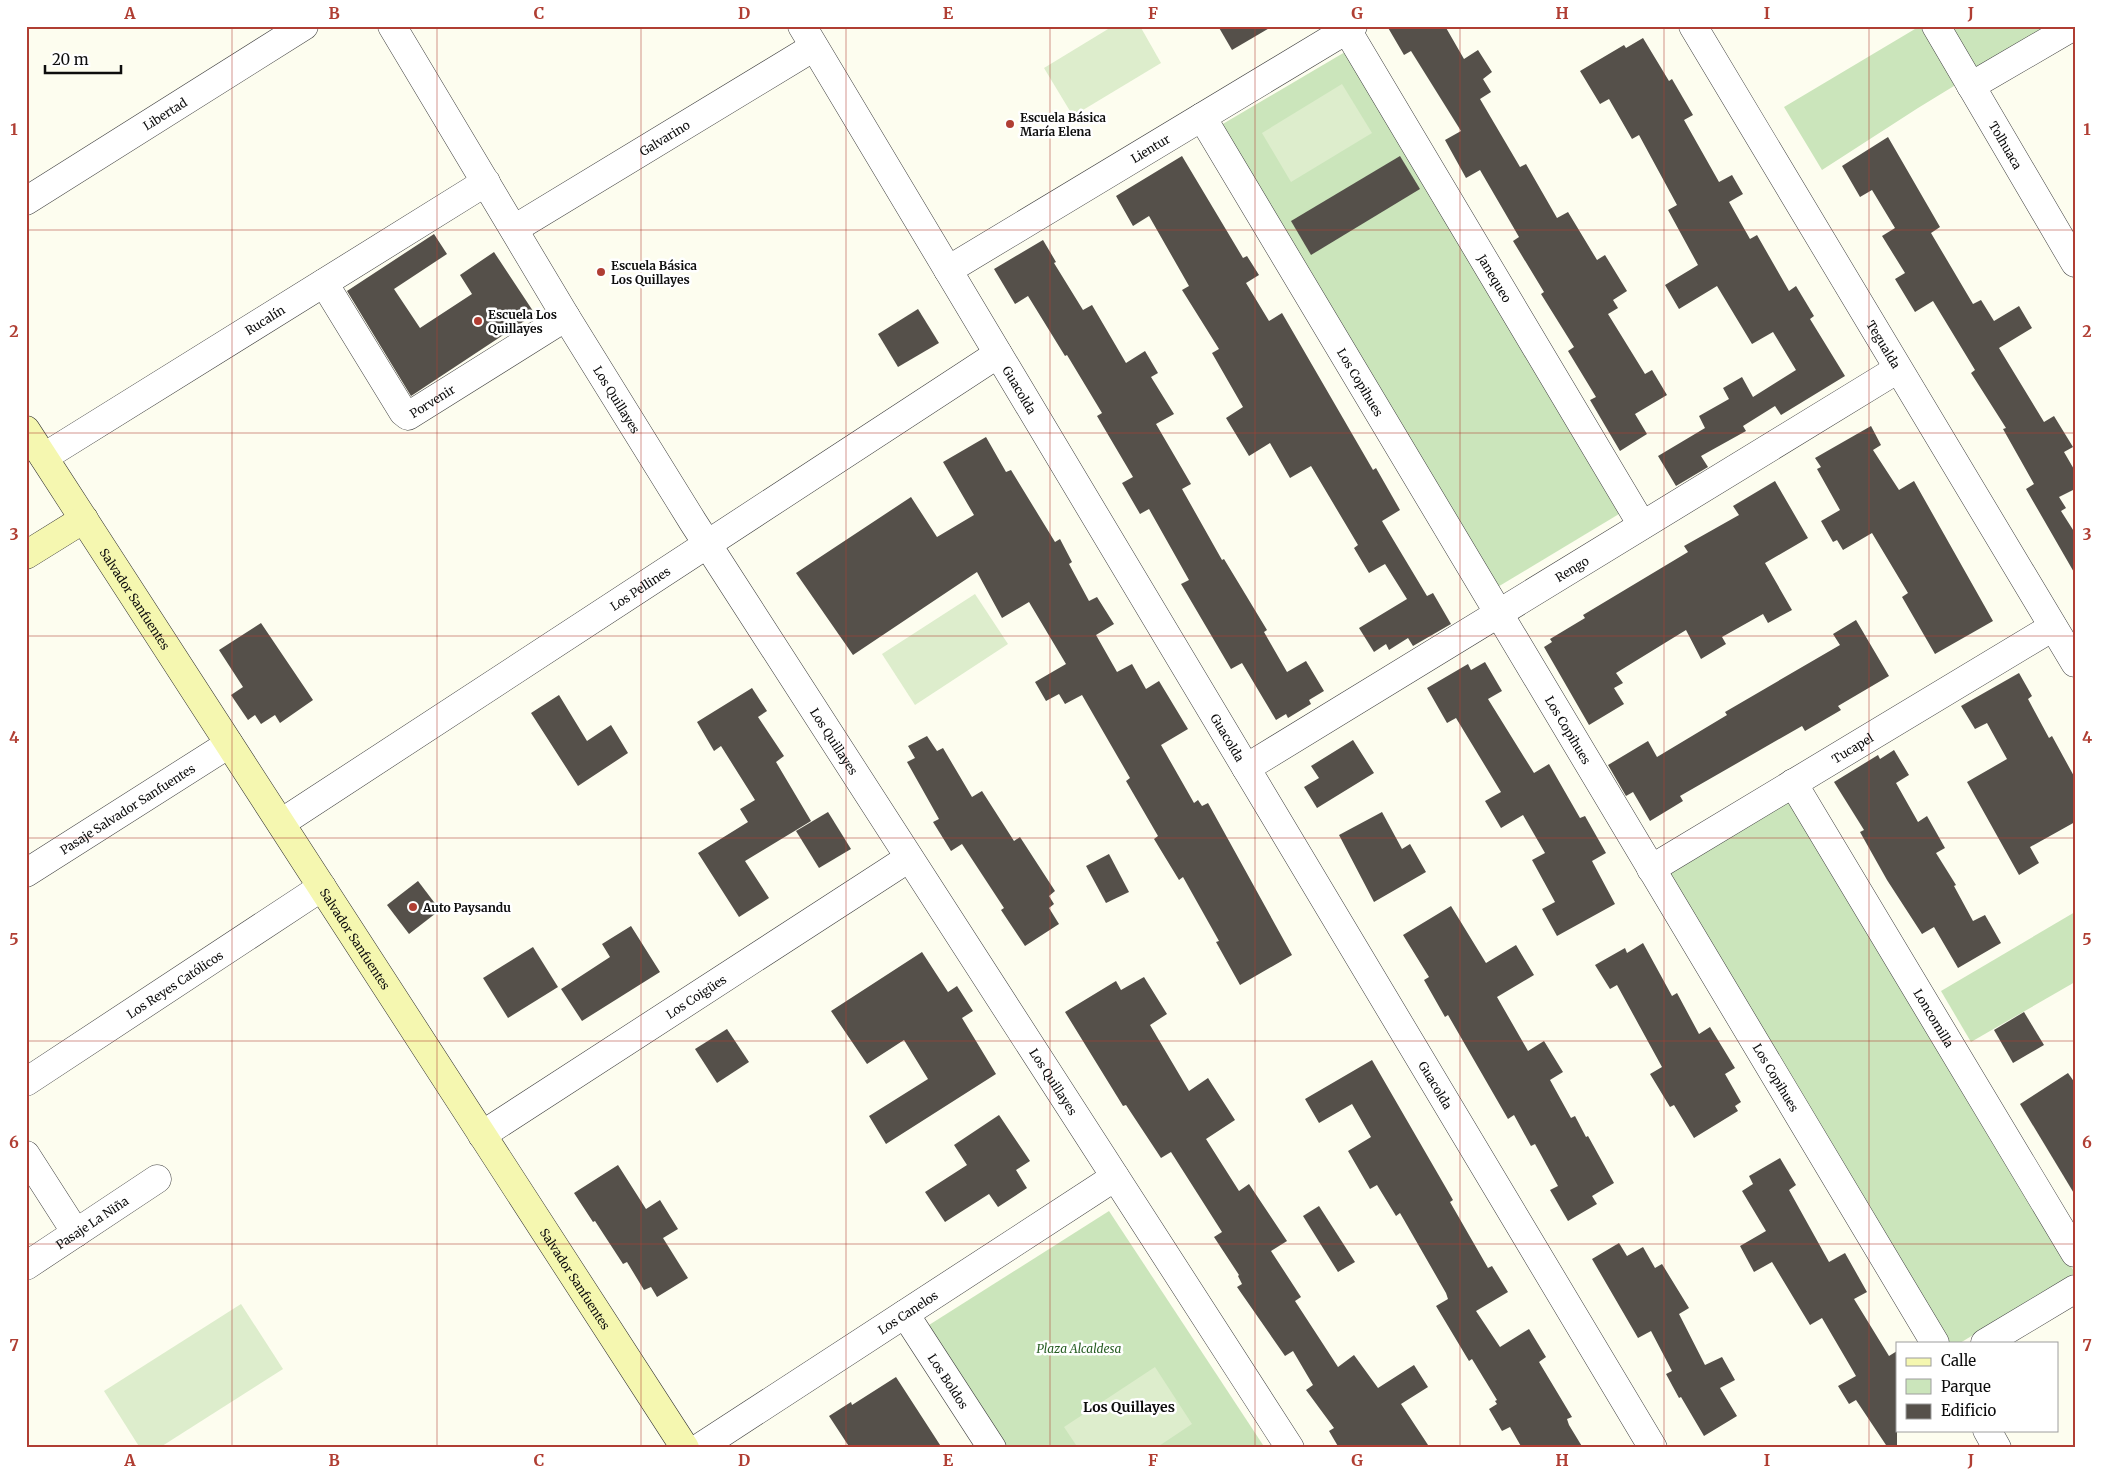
<svg xmlns="http://www.w3.org/2000/svg" width="2101" height="1474" viewBox="0 0 2101 1474" font-family="Merriweather,serif">
<style>
.green{fill:#cbe5bb}
.pitch{fill:#ddedcc}
.building{fill:#55504a}
.lines{fill:none;stroke-linecap:round;stroke-linejoin:round}
.street-casing{stroke:#404040;stroke-width:29}
.secondary-casing{stroke:#2f2f2f;stroke-width:29}
.street{stroke:#fff;stroke-width:28}
.secondary{stroke:#f5f7b0;stroke-width:28}
.grid{fill:none;stroke:#b03e33;stroke-width:1;stroke-opacity:0.55}
.poi-dot{fill:#b03e33;stroke:#fff;stroke-width:2}
.labels{text-anchor:middle;dominant-baseline:central;stroke-width:5;stroke-linejoin:round;paint-order:stroke}
.street-label{font-size:12px;fill:#0d0d0d;stroke:#fff}
.poi-label{font-size:12px;font-weight:bold;fill:#0d0d0d;stroke:#fff;text-anchor:start}
.park-label{font-size:12px;font-style:italic;fill:#285e24;stroke:#fff}
.neighbourhood-label{font-size:14px;font-weight:bold;fill:#0d0d0d;stroke:#fff}
.neatline{fill:none;stroke:#b03e33;stroke-width:2}
.grid-label{font-size:16px;text-anchor:middle;font-weight:bold;fill:#b03e33}
</style>
<rect width="100%" height="100%" fill="#fdfdef"/>
<!-- green -->
<g class="green">
<polygon points="1920,26 2052,26 1918,108 1822,170 1784,107"/>
<polygon points="1345,52 1619,514 1496,588 1221,125"/>
<polygon points="1785,793 2075,1273 1960,1343 1948,1343 1661,868"/>
<polygon points="2075,912 2075,982 1971,1042 1941,991"/>
<polygon points="1109,1211 1265,1448 1008,1448 929,1325"/>
</g>
<!-- pitch -->
<g class="pitch">
<polygon points="1113,26 1140,26 1161,63 1073,116 1044,68"/>
<polygon points="1342,84 1372,133 1291,182 1262,133"/>
<polygon points="975,594 1008,644 915,705 882,654"/>
<polygon points="241,1304 283,1369 159,1448 140,1448 104,1391"/>
<polygon points="1155,1367 1192,1424 1156,1448 1078,1448 1064,1427"/>
</g>
<!-- building -->
<g class="building">
<polygon points="1218,26 1273,26 1232,50"/>
<polygon points="1387,26 1445,26 1464,59 1478,50 1492,72 1483,79 1491,92 1480,99 1520,167 1526,164 1557,218 1568,212 1597,260 1605,255 1627,291 1613,300 1618,308 1608,314 1645,374 1652,370 1667,395 1635,414 1647,434 1620,451 1590,400 1596,397 1568,351 1574,347 1541,294 1544,292 1513,241 1519,237 1480,170 1466,178 1445,140 1461,131 1411,51 1404,55"/>
<polygon points="1643,38 1669,81 1672,79 1693,115 1684,120 1719,182 1732,175 1743,194 1729,202 1750,239 1757,235 1789,291 1796,286 1814,316 1810,319 1845,376 1781,415 1775,406 1743,426 1746,431 1701,456 1708,467 1676,486 1658,456 1705,428 1699,416 1729,399 1723,388 1742,377 1753,397 1796,370 1773,332 1752,344 1717,286 1679,309 1665,285 1698,265 1668,210 1677,205 1639,135 1632,139 1609,99 1600,104 1580,71 1624,45 1626,48"/>
<polygon points="1888,137 1940,227 1931,233 1973,304 1981,300 1994,321 2019,306 2032,328 1999,348 2044,422 2054,416 2073,447 2064,452 2075,471 2075,489 2059,497 2066,508 2061,511 2075,533 2075,574 2026,489 2034,484 2003,429 2006,428 1971,373 1975,370 1933,301 1915,312 1895,279 1905,273 1882,236 1895,228 1872,190 1860,197 1842,166"/>
<polygon points="1182,156 1243,258 1247,256 1259,275 1246,283 1269,321 1282,313 1373,470 1376,468 1400,510 1382,521 1427,596 1433,593 1451,624 1413,646 1408,638 1389,650 1386,644 1374,652 1359,628 1407,599 1385,564 1369,573 1354,548 1358,545 1311,466 1290,478 1270,443 1249,456 1226,418 1243,407 1212,353 1219,349 1182,290 1189,286 1149,216 1133,226 1116,196"/>
<polygon points="1400,156 1420,189 1311,255 1291,221"/>
<polygon points="434,234 447,254 394,289 420,328 472,294 460,275 494,252 535,314 411,396 347,291"/>
<polygon points="1043,240 1056,262 1054,263 1083,310 1092,305 1126,363 1145,351 1158,373 1151,377 1174,414 1156,424 1191,484 1182,489 1222,560 1224,559 1267,630 1264,632 1287,672 1306,661 1324,691 1309,700 1311,704 1288,718 1286,714 1276,720 1242,663 1231,669 1181,584 1189,580 1149,509 1140,514 1122,483 1133,477 1097,416 1102,413 1067,355 1065,356 1028,296 1015,304 994,269"/>
<polygon points="918,309 939,343 898,367 878,334"/>
<polygon points="1871,426 1881,445 1873,450 1899,490 1914,481 1993,621 1935,654 1902,597 1908,593 1872,533 1843,550 1837,540 1833,542 1821,521 1840,510 1817,469 1821,467 1815,458"/>
<polygon points="986,437 1006,472 1011,470 1055,542 1060,539 1072,562 1069,564 1089,601 1097,597 1114,624 1096,635 1117,672 1132,664 1146,689 1159,681 1188,729 1161,745 1194,803 1198,800 1202,806 1208,803 1292,955 1240,985 1216,942 1219,941 1183,877 1179,880 1154,839 1158,836 1126,781 1130,778 1082,695 1065,704 1059,694 1046,701 1035,682 1066,664 1029,602 1002,618 977,572 853,655 796,573 911,497 937,537 974,515 943,462"/>
<polygon points="1775,481 1808,538 1765,563 1792,610 1768,623 1763,614 1722,637 1726,644 1701,659 1686,630 1616,673 1623,683 1614,688 1624,704 1589,725 1544,647 1552,642 1550,639 1585,618 1583,615 1688,552 1684,546 1739,515 1733,506"/>
<polygon points="1856,620 1889,676 1838,706 1841,710 1805,731 1802,726 1680,796 1683,801 1650,821 1633,792 1626,796 1608,765 1648,741 1657,757 1727,715 1725,712 1840,645 1833,634"/>
<polygon points="261,623 313,700 280,723 275,715 261,724 255,715 248,720 231,695 243,687 219,650"/>
<polygon points="1485,662 1502,691 1488,699 1534,773 1549,764 1580,818 1585,816 1606,853 1592,861 1615,904 1557,936 1542,909 1555,902 1532,860 1545,853 1523,815 1501,828 1485,801 1501,792 1456,718 1447,723 1427,688 1468,664 1471,670"/>
<polygon points="2019,673 2032,696 2028,699 2049,738 2052,736 2075,778 2075,822 2030,847 2039,863 2019,875 1967,782 2007,759 1987,723 1975,729 1961,706"/>
<polygon points="752,688 767,711 758,717 784,756 776,762 811,821 745,861 769,898 739,917 698,853 748,822 740,809 755,800 721,746 714,751 697,722"/>
<polygon points="559,695 587,741 611,725 628,753 578,786 531,713"/>
<polygon points="927,736 937,751 943,748 972,797 982,791 1014,841 1020,837 1055,891 1049,896 1054,904 1049,908 1059,924 1025,946 1001,910 1004,908 962,844 951,851 933,822 939,819 907,762 915,758 908,746"/>
<polygon points="1353,740 1374,773 1317,808 1304,787 1319,778 1311,766"/>
<polygon points="1894,750 1909,775 1896,783 1918,822 1927,816 1945,848 1936,853 1956,885 1954,886 1973,921 1985,915 2001,943 1958,968 1934,927 1922,934 1887,880 1860,832 1864,830 1834,782 1878,755 1880,759"/>
<polygon points="828,812 851,849 819,868 796,831"/>
<polygon points="1382,812 1402,849 1410,844 1426,872 1374,902 1339,835"/>
<polygon points="1109,854 1129,892 1106,903 1086,866"/>
<polygon points="418,881 440,910 409,934 387,905"/>
<polygon points="1451,906 1486,963 1516,945 1534,975 1497,997 1528,1051 1544,1041 1563,1072 1550,1080 1571,1118 1575,1116 1586,1137 1588,1136 1614,1183 1592,1196 1597,1204 1568,1221 1550,1190 1558,1186 1535,1144 1531,1146 1514,1115 1508,1119 1448,1015 1445,1017 1424,980 1429,977 1403,935"/>
<polygon points="631,926 660,972 582,1021 561,989 610,957 602,944"/>
<polygon points="1643,943 1672,996 1677,993 1699,1034 1710,1027 1735,1068 1725,1074 1741,1102 1735,1106 1738,1111 1694,1138 1674,1105 1670,1107 1650,1074 1662,1067 1617,985 1610,989 1595,965 1625,948 1627,953"/>
<polygon points="533,947 558,987 508,1018 483,978"/>
<polygon points="922,952 948,992 957,986 973,1011 962,1018 996,1074 886,1144 869,1116 928,1079 904,1040 867,1064 831,1011"/>
<polygon points="1144,977 1167,1014 1150,1025 1189,1091 1208,1078 1235,1120 1206,1139 1239,1191 1249,1184 1287,1241 1271,1251 1301,1297 1295,1301 1338,1367 1354,1355 1378,1388 1414,1365 1428,1387 1401,1404 1430,1448 1339,1448 1329,1431 1334,1428 1306,1390 1313,1385 1293,1351 1285,1356 1237,1287 1242,1284 1238,1276 1239,1275 1214,1237 1222,1232 1171,1152 1161,1158 1126,1105 1123,1106 1065,1012 1116,981 1121,990"/>
<polygon points="2024,1012 2044,1045 2013,1063 1994,1030"/>
<polygon points="727,1029 749,1062 717,1083 695,1049"/>
<polygon points="1372,1060 1453,1200 1450,1202 1488,1268 1492,1266 1508,1292 1476,1311 1500,1347 1529,1329 1546,1357 1539,1362 1572,1417 1567,1419 1569,1425 1583,1448 1522,1448 1510,1427 1502,1431 1489,1409 1497,1404 1495,1401 1497,1400 1472,1359 1469,1361 1436,1306 1448,1299 1446,1293 1400,1213 1396,1216 1377,1185 1370,1189 1348,1151 1371,1137 1352,1104 1319,1123 1305,1099"/>
<polygon points="2068,1073 2075,1083 2075,1195 2020,1104"/>
<polygon points="999,1115 1030,1161 1016,1170 1027,1188 998,1207 989,1194 945,1222 925,1192 967,1165 954,1145"/>
<polygon points="1780,1158 1796,1185 1789,1190 1829,1262 1845,1253 1867,1292 1854,1299 1889,1356 1897,1351 1897,1448 1888,1448 1856,1400 1849,1404 1838,1386 1856,1376 1822,1318 1810,1325 1772,1262 1754,1272 1740,1246 1766,1231 1742,1191 1753,1184 1749,1176"/>
<polygon points="618,1165 646,1209 660,1200 678,1229 663,1238 688,1278 657,1297 651,1287 644,1290 627,1262 623,1264 595,1221 593,1222 574,1193"/>
<polygon points="1319,1206 1355,1262 1338,1272 1303,1216"/>
<polygon points="1619,1243 1627,1256 1643,1247 1655,1268 1662,1264 1689,1308 1679,1314 1705,1365 1722,1357 1735,1380 1720,1388 1737,1416 1704,1436 1681,1397 1679,1398 1666,1374 1672,1371 1651,1331 1638,1338 1592,1259"/>
<polygon points="896,1377 942,1448 850,1448 829,1416 851,1402 852,1405"/>
</g>
<g class="lines">
<!-- street casing -->
<g class="street-casing">
<g id="street">
<path id="s1" d="M392,26l174,291 127,205 597,926"/>
<path id="s2" d="M802,26l851,1422"/>
<path id="s3" d="M1693,26l382,637"/>
<path id="s4" d="M1936,26l139,237"/>
<path id="s5" d="M1347,30l295,495"/>
<polyline points="1971,86 2074,26"/>
<path id="s6" d="M1202,117l733,1226"/>
<path id="s7" d="M26,201l278,-175"/>
<path id="s8" d="M514,229l300,-182"/>
<path id="s9" d="M948,270l405,-244"/>
<path id="s10" d="M324,283l79,129 5,4 158,-99"/>
<path id="s11" d="M44,457l442,-275"/>
<path id="s12" d="M1246,768l652,-399"/>
<path id="s13" d="M1793,783l282,470"/>
<path id="s14" d="M281,823l717,-469"/>
<path id="s15" d="M1651,869l402,-242"/>
<path id="s16" d="M26,873l203,-129"/>
<path id="s17" d="M26,1082l296,-195"/>
<path id="s18" d="M482,1135l427,-277"/>
<polyline points="26,1155 76,1233"/>
<path id="s19" d="M26,1266l131,-87"/>
<path id="s20" d="M905,1314l87,134"/>
<polyline points="1985,1343 2075,1289"/>
<polyline points="1987,1430 1997,1448"/>
<path id="s21" d="M699,1448l416,-271"/>
</g>
</g>
<!-- secondary casing -->
<g class="secondary-casing">
<g id="secondary">
<path id="s22" d="M26,430l659,1018"/>
<polyline points="26,555 84,519"/>
</g>
</g>
<!-- street -->
<use href="#street" class="street"/>
<!-- secondary -->
<use href="#secondary" class="secondary"/>
</g>
<!-- grid -->
<path class="grid" d="M232,26v1422M437,26v1422M641,26v1422M846,26v1422M1050,26v1422M1255,26v1422M1460,26v1422M1664,26v1422M1869,26v1422M26,230h2049M26,433h2049M26,636h2049M26,838h2049M26,1041h2049M26,1244h2049"/>
<!-- markers -->
<g class="poi-dot">
<circle cx="1010" cy="124" r="5"/>
<circle cx="601" cy="272" r="5"/>
<circle cx="478" cy="321" r="5"/>
<circle cx="413" cy="907" r="5"/>
</g>
<g class="labels">
<!-- street labels -->
<g class="street-label">
<text stroke="none"><textPath href="#s7" startOffset="164">Libertad</textPath></text>
<text stroke="none"><textPath href="#s8" startOffset="176">Galvarino</textPath></text>
<text stroke="none"><textPath href="#s4" startOffset="138">Tolhuaca</textPath></text>
<text stroke="none"><textPath href="#s9" startOffset="236">Lientur</textPath></text>
<text stroke="none"><textPath href="#s5" startOffset="289">Janequeo</textPath></text>
<text stroke="none"><textPath href="#s11" startOffset="260">Rucalín</textPath></text>
<text stroke="none"><textPath href="#s3" startOffset="371">Tegualda</textPath></text>
<text stroke="none"><textPath href="#s6" startOffset="309">Los Copihues</textPath></text>
<text stroke="none"><textPath href="#s2" startOffset="424">Guacolda</textPath></text>
<text stroke="none"><textPath href="#s1" startOffset="436">Los Quillayes</textPath></text>
<text stroke="none"><textPath href="#s10" startOffset="186">Porvenir</textPath></text>
<text stroke="none"><textPath href="#s12" startOffset="382">Rengo</textPath></text>
<text stroke="none"><textPath href="#s14" startOffset="429">Los Pellines</textPath></text>
<text stroke="none"><textPath href="#s22" startOffset="201">Salvador Sanfuentes</textPath></text>
<text stroke="none"><textPath href="#s6" startOffset="714">Los Copihues</textPath></text>
<text stroke="none"><textPath href="#s2" startOffset="829">Guacolda</textPath></text>
<text stroke="none"><textPath href="#s1" startOffset="841">Los Quillayes</textPath></text>
<text stroke="none"><textPath href="#s15" startOffset="235">Tucapel</textPath></text>
<text stroke="none"><textPath href="#s16" startOffset="120">Pasaje Salvador Sanfuentes</textPath></text>
<text stroke="none"><textPath href="#s22" startOffset="606">Salvador Sanfuentes</textPath></text>
<text stroke="none"><textPath href="#s17" startOffset="178">Los Reyes Católicos</textPath></text>
<text stroke="none"><textPath href="#s18" startOffset="255">Los Coigües</textPath></text>
<text stroke="none"><textPath href="#s13" startOffset="274">Loncomilla</textPath></text>
<text stroke="none"><textPath href="#s6" startOffset="1119">Los Copihues</textPath></text>
<text stroke="none"><textPath href="#s1" startOffset="1246">Los Quillayes</textPath></text>
<text stroke="none"><textPath href="#s2" startOffset="1234">Guacolda</textPath></text>
<text stroke="none"><textPath href="#s19" startOffset="79">Pasaje La Niña</textPath></text>
<text stroke="none"><textPath href="#s22" startOffset="1011">Salvador Sanfuentes</textPath></text>
<text stroke="none"><textPath href="#s21" startOffset="249">Los Canelos</textPath></text>
<text stroke="none"><textPath href="#s20" startOffset="80">Los Boldos</textPath></text>
</g>
<!-- poi labels -->
<g class="poi-label">
<text x="1020" y="117">Escuela Básica<tspan x="1020" dy="14">María Elena</tspan></text>
<text x="611" y="265">Escuela Básica<tspan x="611" dy="14">Los Quillayes</tspan></text>
<text x="488" y="314">Escuela Los<tspan x="488" dy="14">Quillayes</tspan></text>
<text x="423" y="907">Auto Paysandu</text>
</g>
<!-- park labels -->
<g class="park-label">
<text x="1079" y="1348">Plaza Alcaldesa</text>
</g>
<!-- neighbourhood labels -->
<g class="neighbourhood-label">
<text x="1129" y="1407">Los Quillayes</text>
</g>
</g>
<!-- border -->
<rect width="2101" height="1474" fill="none" stroke="#ffffff" stroke-width="55"/>
<!-- legend -->
<rect x="1896" y="1342" width="162" height="90" fill="#ffffff" stroke="#9e9e9e"/>
<rect x="1906" y="1358" width="25" height="8" fill="#f5f7b0" stroke="#9e9e9e"/>
<text x="1941" y="1366" font-size="15" fill="#0d0d0d">Calle</text>
<rect x="1906" y="1379" width="25" height="15" fill="#cbe5bb" stroke="#9e9e9e"/>
<text x="1941" y="1392" font-size="15" fill="#0d0d0d">Parque</text>
<rect x="1906" y="1404" width="25" height="15" fill="#55504a" stroke="#9e9e9e"/>
<text x="1941" y="1416" font-size="15" fill="#0d0d0d">Edificio</text>
<!-- scale -->
<path d="M45 65v8h76v-8" fill="none" stroke="#0d0d0d" stroke-width="2.5"/>
<text x="52" y="65" font-size="15" fill="#0d0d0d" stroke="#ffffff" stroke-width="4" paint-order="stroke">20 m</text>
<rect x="28" y="28" width="2046" height="1418" class="neatline"/>
<g class="grid-label">
<text x="130" y="19">A</text>
<text x="334" y="19">B</text>
<text x="539" y="19">C</text>
<text x="744" y="19">D</text>
<text x="948" y="19">E</text>
<text x="1153" y="19">F</text>
<text x="1357" y="19">G</text>
<text x="1562" y="19">H</text>
<text x="1767" y="19">I</text>
<text x="1971" y="19">J</text>
<text x="14" y="135">1</text>
<text x="2087" y="135">1</text>
<text x="14" y="337">2</text>
<text x="2087" y="337">2</text>
<text x="14" y="540">3</text>
<text x="2087" y="540">3</text>
<text x="14" y="743">4</text>
<text x="2087" y="743">4</text>
<text x="14" y="945">5</text>
<text x="2087" y="945">5</text>
<text x="14" y="1148">6</text>
<text x="2087" y="1148">6</text>
<text x="14" y="1351">7</text>
<text x="2087" y="1351">7</text>
<text x="130" y="1466">A</text>
<text x="334" y="1466">B</text>
<text x="539" y="1466">C</text>
<text x="744" y="1466">D</text>
<text x="948" y="1466">E</text>
<text x="1153" y="1466">F</text>
<text x="1357" y="1466">G</text>
<text x="1562" y="1466">H</text>
<text x="1767" y="1466">I</text>
<text x="1971" y="1466">J</text>
</g>
</svg>
